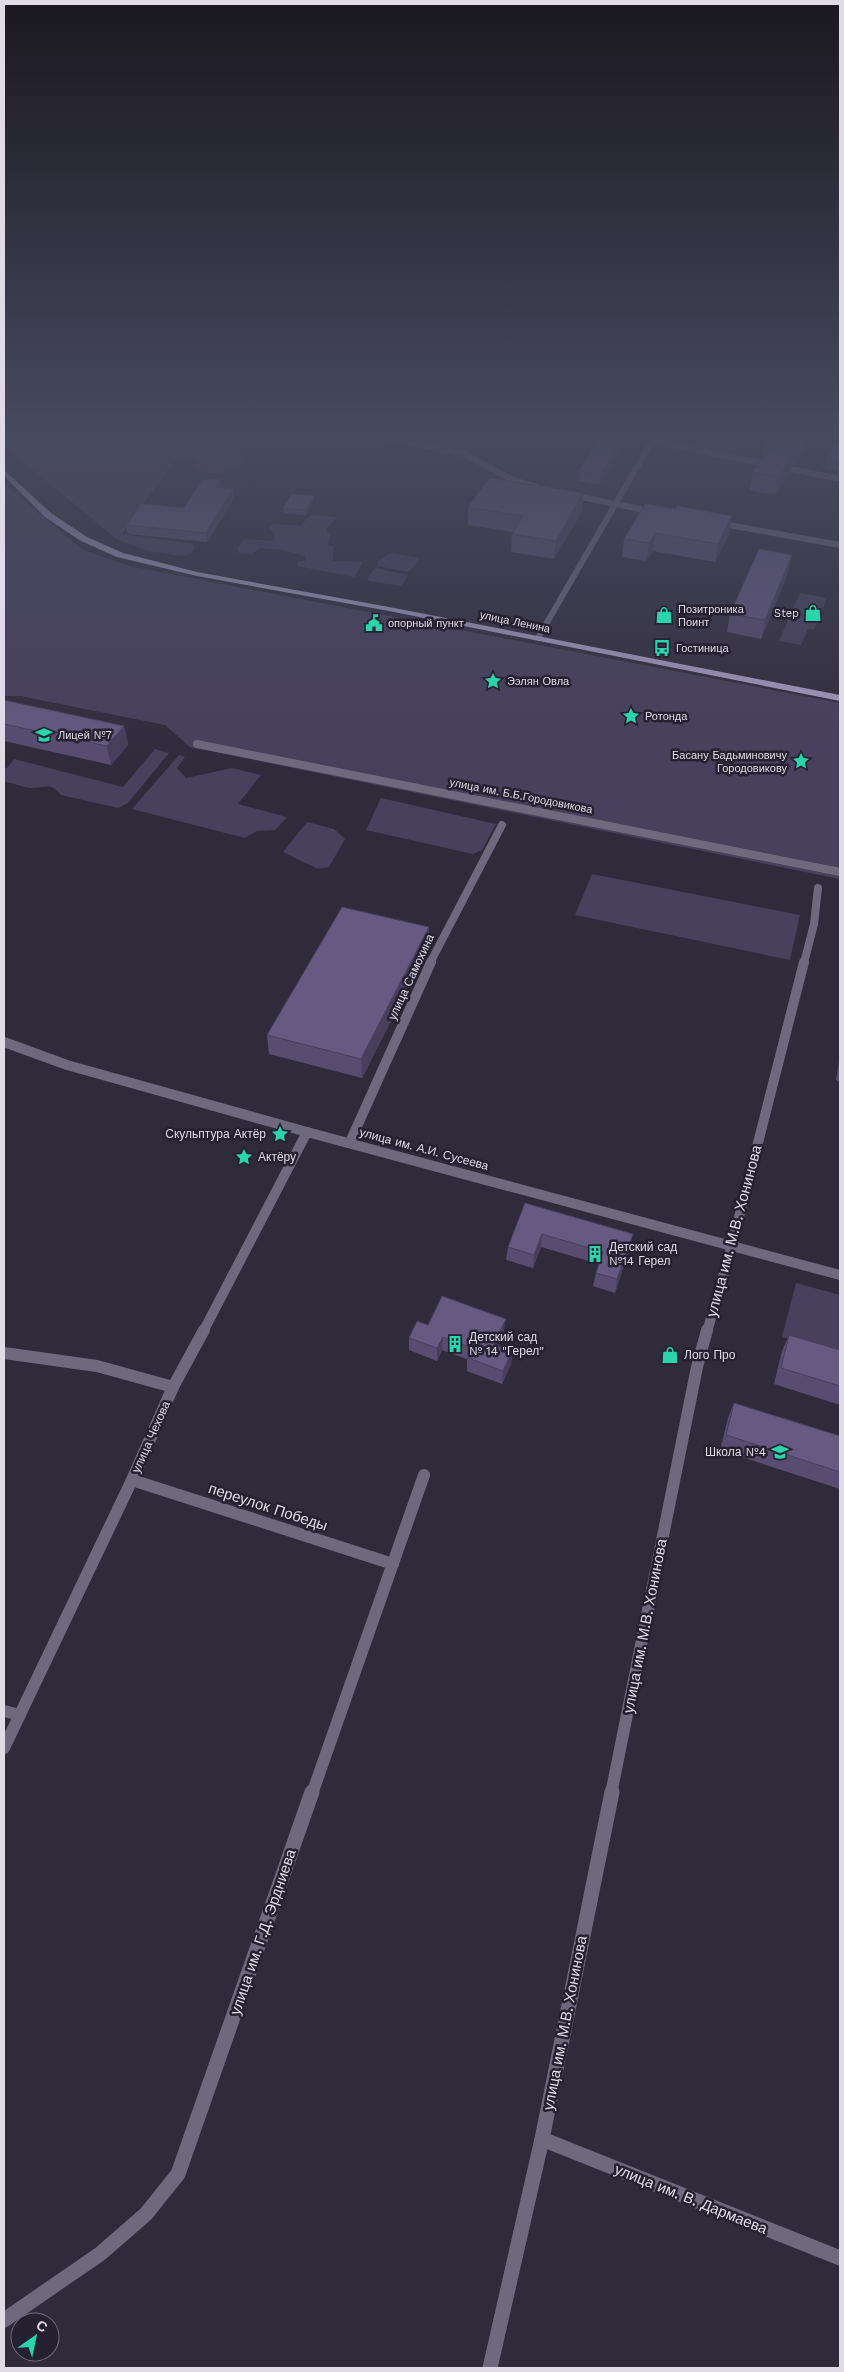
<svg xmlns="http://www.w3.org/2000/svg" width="844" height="2372" viewBox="0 0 844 2372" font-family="'Work Sans',sans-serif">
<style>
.green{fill:#48405c}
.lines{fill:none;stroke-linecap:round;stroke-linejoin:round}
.stream{stroke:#465a58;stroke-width:4}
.pedestrian{stroke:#6e697c;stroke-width:8}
.minor-far4{stroke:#6e697c;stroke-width:6}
.minor-far3{stroke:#6e697c;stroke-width:8}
.minor-far2{stroke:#6e697c;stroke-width:10}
.minor-far1{stroke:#6e697c;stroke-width:12}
.minor{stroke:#6e697c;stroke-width:15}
.tertiary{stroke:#6e697c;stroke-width:15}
.primary{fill:#aea3ca;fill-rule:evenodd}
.wall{fill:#584d71}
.shaded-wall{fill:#473f5c}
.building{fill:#665a83;stroke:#473f5c}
.labels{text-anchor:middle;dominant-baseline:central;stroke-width:5;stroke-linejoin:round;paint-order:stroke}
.far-poi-label{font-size:11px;fill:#dfdce7;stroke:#262131;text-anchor:start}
.far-street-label{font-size:11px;fill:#dfdce7;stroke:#262131}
.street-label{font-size:12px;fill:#dfdce7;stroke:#262131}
.poi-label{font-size:12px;fill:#dfdce7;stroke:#262131;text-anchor:start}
.near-street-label{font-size:15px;fill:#dfdce7;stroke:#262131}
</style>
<rect width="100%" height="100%" fill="#302b3b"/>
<!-- green -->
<g class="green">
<polygon points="4,434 96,434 94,436 128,442 147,434 229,440 244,461 239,469 227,469 221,475 196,471 194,460 175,460 122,534 193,544 194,548 191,554 181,556 149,551 118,540 4,446"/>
<polygon points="4,484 83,550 129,566 840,703 840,879 190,747 165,725 20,696 4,696"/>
<polygon points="311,515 337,517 326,530 330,535 328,545 334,547 333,561 363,562 354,577 297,566 298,562 305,561 306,557 284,550 259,548 251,555 240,554 237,549 244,539 274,541 275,535 269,528 274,524 300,526"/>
<polygon points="391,553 420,558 409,572 378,566 377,562"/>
<polygon points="375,568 408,575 401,586 369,581 367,579"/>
<polygon points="800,593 827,598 814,630 808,629 801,645 779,641"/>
<path d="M155,749l14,4 -41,50 -10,5 -57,-13c-11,-13 -15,-7 -29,-7 -8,0 -20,-5 -28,-7v-13h3l7,-9 109,28z"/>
<polygon points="179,755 185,757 177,768 186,778 232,768 261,775 238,804 287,817 275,830 257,831 245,838 132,809"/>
<polygon points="381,798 496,824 482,850 473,854 366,830"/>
<polygon points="307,822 334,829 345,839 329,867 318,869 283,852"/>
<polygon points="592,874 800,915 790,960 575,915"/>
<polygon points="796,1283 840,1295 840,1355 782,1337"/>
</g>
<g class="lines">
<!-- stream -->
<polyline class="stream" points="19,442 31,434"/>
<!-- pedestrian -->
<polyline class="pedestrian" points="197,744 840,872"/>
<!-- minor-far4 -->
<g class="minor-far4">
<polyline points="370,434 465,454 511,479 537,487"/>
<polyline points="652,441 840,479"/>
<polyline points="571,495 655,512"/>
<polyline points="718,523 840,545"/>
<polyline points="538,638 656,434"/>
</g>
<!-- minor-far3 -->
<g class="minor-far3">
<polyline points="430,963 502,825"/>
<polyline points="804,963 814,924 818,888"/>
</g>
<!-- minor-far2 -->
<g class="minor-far2">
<polyline points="4,1042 67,1065 307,1132 840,1275"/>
<polyline points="350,1142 431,962"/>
<polyline points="203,1332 307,1132"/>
<polyline points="707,1332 732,1245 804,962"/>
</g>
<!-- minor-far1 -->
<g class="minor-far1">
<polyline points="4,1353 97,1366 173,1387"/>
<polyline points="132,1480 393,1564"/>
<polyline points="4,1711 20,1715"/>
<polyline points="4,1748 132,1480 173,1387 204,1330"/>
<polyline points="312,1794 424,1475"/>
<polyline points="611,1794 697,1367 707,1330"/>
</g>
<!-- minor -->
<g class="minor">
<polyline points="542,2139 612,1792"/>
<polyline points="4,2320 100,2254 146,2214 178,2174 312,1792"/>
</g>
<!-- tertiary -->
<polyline class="tertiary" points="490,2368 542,2139 840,2258"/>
<!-- primary -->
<polygon class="primary" points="4,470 51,513 87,537 123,553 197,572 389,607 840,695 840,701 389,611 197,576 117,557 81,541 45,517 4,476"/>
</g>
<!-- wall -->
<g class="wall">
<polygon points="840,444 840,471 824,468 826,459"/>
<polygon points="763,447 807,447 795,465 791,464 789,474 775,495 749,490 753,472 764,457 761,456"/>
<polygon points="621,450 599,485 578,481 579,471"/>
<polygon points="222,488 233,489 234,498 207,542 128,534 126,525 184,508"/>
<polygon points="314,496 314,500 306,515 284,513 283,508"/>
<polygon points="468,507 582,511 554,559 511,552 512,534 513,532 468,525"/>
<polygon points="676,509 732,516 729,534 715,562 653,551 646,561 622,557 624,539"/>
<polygon points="788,573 761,639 727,632 730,614"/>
<polygon points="4,700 124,726 128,745 111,765 4,741"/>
<polygon points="429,946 362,1078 269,1054 267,1035"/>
<polygon points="840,1055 840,1082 836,1080"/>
<polygon points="525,1203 630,1247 615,1293 593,1286 596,1273 599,1264 541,1247 533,1268 506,1260 508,1247"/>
<polygon points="504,1331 498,1346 512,1351 511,1364 502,1384 467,1371 467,1359 442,1350 437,1361 409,1350 409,1338"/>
<polygon points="789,1335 840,1350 840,1405 774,1384 782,1351"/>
<polygon points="734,1403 840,1436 840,1489 720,1450 728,1418"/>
</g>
<!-- shaded-wall -->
<g class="shaded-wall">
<polygon points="625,434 630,434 621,450 599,485 601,474"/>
<polygon points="809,438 807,447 795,465 797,456"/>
<polygon points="793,456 789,474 775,495 779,477"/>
<polygon points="221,480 222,489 217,487"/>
<polygon points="233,489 234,498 207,542 206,533"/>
<polygon points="583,493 582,511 554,559 556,541"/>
<polygon points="314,496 314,500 306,515 306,510"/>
<polygon points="732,516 729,534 715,562 718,544"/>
<polygon points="655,533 653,551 646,561 649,543"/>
<polygon points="792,555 788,573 761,639 765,620"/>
<polygon points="124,726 128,745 111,765 107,746"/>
<polygon points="429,927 429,946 362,1078 361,1059"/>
<polygon points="542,1234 541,1247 533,1268 534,1255"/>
<polygon points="633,1234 630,1247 615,1293 617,1279"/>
<polygon points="506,1319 504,1331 493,1357 494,1344"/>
<polygon points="443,1337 442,1350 437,1361 437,1348"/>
<polygon points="512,1351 511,1364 502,1384 503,1371"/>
</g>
<!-- building -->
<g class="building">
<polygon points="601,434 625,434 601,474 579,471"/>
<polygon points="770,434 786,434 809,438 797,456 772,451 774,449 763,447"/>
<polygon points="834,443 840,444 840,461 826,459"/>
<polygon points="768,451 793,456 779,477 753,472"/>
<polygon points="489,478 583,493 556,541 512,534 523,516 468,507"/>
<polygon points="202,479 221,480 217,487 233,489 206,533 126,525 141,504 184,508"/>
<polygon points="292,494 314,496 306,510 283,508"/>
<polygon points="645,504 676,509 677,506 732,516 718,544 655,533 649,543 624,539"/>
<polygon points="759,549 792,555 765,620 730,614"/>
<polygon points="4,700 124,726 107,746 4,724"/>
<polygon points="342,907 429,927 361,1059 267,1035"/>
<polygon points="525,1203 633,1234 617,1279 596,1273 603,1252 542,1234 534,1255 508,1247"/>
<polygon points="442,1296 506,1319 494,1344 512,1351 503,1371 468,1358 472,1348 443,1337 437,1348 409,1338 417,1321 428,1325"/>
<polygon points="789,1335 840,1350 840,1386 781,1368"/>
<polygon points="734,1403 840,1436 840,1472 726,1435"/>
</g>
<!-- sky -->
<linearGradient id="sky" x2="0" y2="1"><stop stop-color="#1a1820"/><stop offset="0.57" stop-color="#484a60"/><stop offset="1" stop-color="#484a60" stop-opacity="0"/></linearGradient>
<rect width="844" height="766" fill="url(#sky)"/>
<!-- icons -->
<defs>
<g id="shop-bare" transform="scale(1.35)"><path d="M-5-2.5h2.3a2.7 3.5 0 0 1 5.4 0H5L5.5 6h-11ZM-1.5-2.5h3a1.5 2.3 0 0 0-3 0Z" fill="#2bd5ac" stroke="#262131" stroke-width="2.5" paint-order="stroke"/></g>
<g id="civic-bare" transform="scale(1.35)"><path d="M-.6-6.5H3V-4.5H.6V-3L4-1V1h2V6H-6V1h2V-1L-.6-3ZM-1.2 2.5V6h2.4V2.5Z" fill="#2bd5ac" stroke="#262131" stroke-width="2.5" paint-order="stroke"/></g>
<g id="bus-bare" transform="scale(1.35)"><path d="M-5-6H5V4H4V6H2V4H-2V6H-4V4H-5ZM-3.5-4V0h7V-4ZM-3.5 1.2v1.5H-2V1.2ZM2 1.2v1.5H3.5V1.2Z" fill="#2bd5ac" stroke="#262131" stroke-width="2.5" paint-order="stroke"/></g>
<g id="sight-bare" transform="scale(1.35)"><path d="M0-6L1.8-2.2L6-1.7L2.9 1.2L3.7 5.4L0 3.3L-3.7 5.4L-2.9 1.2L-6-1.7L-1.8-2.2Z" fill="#2bd5ac" stroke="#262131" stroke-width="2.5" paint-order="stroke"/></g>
<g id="university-bare" transform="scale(1.35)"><path d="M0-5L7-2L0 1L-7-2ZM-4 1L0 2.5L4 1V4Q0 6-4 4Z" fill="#2bd5ac" stroke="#262131" stroke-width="2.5" paint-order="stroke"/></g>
<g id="building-bare" transform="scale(1.35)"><path d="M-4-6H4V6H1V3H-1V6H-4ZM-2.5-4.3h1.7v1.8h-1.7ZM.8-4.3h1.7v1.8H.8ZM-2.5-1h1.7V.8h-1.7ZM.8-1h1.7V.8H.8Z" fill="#2bd5ac" stroke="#262131" stroke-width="2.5" paint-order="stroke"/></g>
<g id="school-bare" transform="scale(1.35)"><path d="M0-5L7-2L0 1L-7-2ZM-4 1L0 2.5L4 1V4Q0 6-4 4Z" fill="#2bd5ac" stroke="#262131" stroke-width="2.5" paint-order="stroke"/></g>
</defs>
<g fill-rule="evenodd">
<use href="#shop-bare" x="813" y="613"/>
<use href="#shop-bare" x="664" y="615"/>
<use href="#civic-bare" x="374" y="623"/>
<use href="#bus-bare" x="662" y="648"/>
<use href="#sight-bare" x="493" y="681"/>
<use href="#sight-bare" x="631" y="716"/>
<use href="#university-bare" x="44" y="735"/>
<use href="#sight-bare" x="801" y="761"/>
<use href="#sight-bare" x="280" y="1134"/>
<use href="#sight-bare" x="244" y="1157"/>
<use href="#building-bare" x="595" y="1254"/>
<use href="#building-bare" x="455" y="1344"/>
<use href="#shop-bare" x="670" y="1355"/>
<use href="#school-bare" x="780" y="1452"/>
</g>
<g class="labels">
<!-- far-poi labels -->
<g class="far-poi-label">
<text x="678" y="609">Позитроника<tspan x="678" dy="13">Поинт</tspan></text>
<text x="799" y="613" text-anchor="end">Step</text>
<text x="388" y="623">опорный пункт</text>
<text x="676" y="648">Гостиница</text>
<text x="507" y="681">Ээлян Овла</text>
<text x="645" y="716">Ротонда</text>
<text x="58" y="735">Лицей №7</text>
<text x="787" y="755" text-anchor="end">Басану Бадьминовичу<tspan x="787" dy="13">Городовикову</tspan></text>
</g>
<!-- far-street labels -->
<g class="far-street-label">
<text transform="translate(515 622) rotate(12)">улица Ленина</text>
<text transform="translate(521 796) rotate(11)">улица им. Б.Б.Городовикова</text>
</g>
<!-- street labels -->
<g class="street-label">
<text transform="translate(411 977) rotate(-65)">улица Самохина</text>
<text transform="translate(424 1149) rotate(15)">улица им. А.И. Сусеева</text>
<text transform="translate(151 1437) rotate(-66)">улица Чехова</text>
</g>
<!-- poi labels -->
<g class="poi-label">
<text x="266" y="1134" text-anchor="end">Скульптура Актёр</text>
<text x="258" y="1157">Актёру</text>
<text x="609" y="1247">Детский сад<tspan x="609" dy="14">№14 Герел</tspan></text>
<text x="469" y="1337">Детский сад<tspan x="469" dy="14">№ 14 "Герел"</tspan></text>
<text x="684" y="1355">Лого Про</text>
<text x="766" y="1452" text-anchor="end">Школа №4</text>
</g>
<!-- near-street labels -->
<g class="near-street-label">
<text transform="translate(734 1231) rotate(-75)">улица им. М.В. Хонинова</text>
<text transform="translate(268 1507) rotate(18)">переулок Победы</text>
<text transform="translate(645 1626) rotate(-79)">улица им. М.В. Хонинова</text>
<text transform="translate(263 1932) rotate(-71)">улица им. Г.Д. Эрдниева</text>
<text transform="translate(565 2023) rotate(-79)">улица им. М.В. Хонинова</text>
<text transform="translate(691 2199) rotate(22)">улица им. В. Дармаева</text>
</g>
</g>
<!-- border -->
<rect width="844" height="2372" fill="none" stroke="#dfdce7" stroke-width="10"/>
<!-- north arrow -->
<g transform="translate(35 2337) rotate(33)"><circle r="24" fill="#262131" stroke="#706c7a"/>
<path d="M0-4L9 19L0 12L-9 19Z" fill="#2bd5ac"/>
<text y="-8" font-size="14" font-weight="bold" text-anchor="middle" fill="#dfdce7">С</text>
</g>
</svg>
